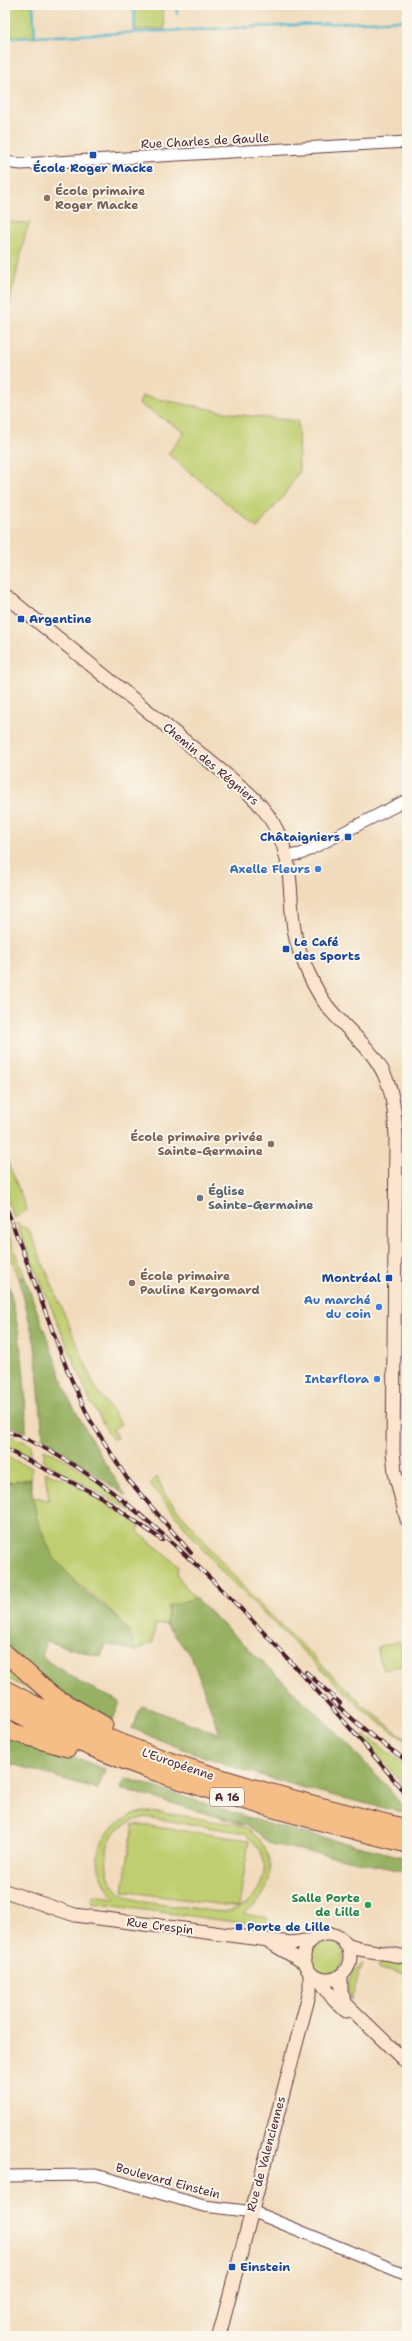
<svg xmlns="http://www.w3.org/2000/svg" width="412" height="2341" viewBox="0 0 412 2341" font-family="'Shantell Sans',sans-serif">
<style>
.green{fill:#bfce70;stroke:#84764e;fill-rule:evenodd}
.forest{fill:#97b162;stroke:#706846}
.lines{fill:none;stroke-linecap:round;stroke-linejoin:round}
.stream{stroke:#4bb3ca;stroke-width:2.5}
.tertiary-casing{stroke:#633b41;stroke-width:13}
.secondary-casing{stroke:#633b41;stroke-width:15}
.motorway-casing{stroke:#633b41;stroke-width:19}
.tertiary{stroke:#fff;stroke-width:11}
.secondary{stroke:#fbe5cf;stroke-width:13}
.motorway{stroke:#f6be87;stroke-width:17}
.rail-casing{stroke:#4a1f2b;stroke-width:4}
.rail{stroke:#fbf7ec;stroke-width:2.5;stroke-dasharray:8;stroke-linecap:butt}
.transit-dot{fill:#1a4fb4;stroke:#fbf7ec;stroke-width:1.5}
.education-dot{fill:#8d6e63;stroke:#fbf7ec;stroke-width:1.5}
.shop-dot{fill:#3f7fe0;stroke:#fbf7ec;stroke-width:1.5}
.worship-dot{fill:#6b7280;stroke:#fbf7ec;stroke-width:1.5}
.leisure-dot{fill:#2e9e5b;stroke:#fbf7ec;stroke-width:1.5}
.labels{text-anchor:middle;dominant-baseline:central;stroke-width:4;stroke-linejoin:round;paint-order:stroke}
.shield{fill:#fbf7ec;stroke:#7f6065;stroke-width:1}
.shield-label{font-size:11px;font-weight:bold;fill:#4a1f2b}
.street-label{font-size:12px;fill:#4a1f2b;stroke:#fbf7ec}
.transit-label{font-size:12px;font-weight:bold;fill:#164399;stroke:#fbf7ec;text-anchor:start}
.education-label{font-size:12px;font-weight:bold;fill:#785e54;stroke:#fbf7ec;text-anchor:start}
.shop-label{font-size:12px;font-weight:bold;fill:#366cbe;stroke:#fbf7ec;text-anchor:end}
.worship-label{font-size:12px;font-weight:bold;fill:#5b616d;stroke:#fbf7ec;text-anchor:start}
.leisure-label{font-size:12px;font-weight:bold;fill:#27864d;stroke:#fbf7ec;text-anchor:end}
</style>
<rect width="100%" height="100%" fill="#fbf7ec"/>
<filter id="ink" filterUnits="userSpaceOnUse"><feTurbulence type="fractalNoise" baseFrequency=".025" numOctaves="2"/><feDisplacementMap in="SourceGraphic" scale="8" xChannelSelector="R" yChannelSelector="G"/><feConvolveMatrix kernelMatrix="1 2 1 2 8 2 1 2 1" color-interpolation-filters="sRGB"/></filter>
<filter id="wash" filterUnits="userSpaceOnUse"><feTurbulence type="fractalNoise" baseFrequency=".012" numOctaves="4" result="noise"/><feDisplacementMap in="SourceGraphic" scale="16" xChannelSelector="R" yChannelSelector="G"/><feGaussianBlur stdDeviation="0.9" result="paint"/><feColorMatrix in="noise" values="0 0 0 0 0 0 0 0 0 0 0 0 0 0 0 0 0 1.4 0 .05"/><feComposite in="paint" operator="in"/></filter>
<g filter="url(#wash)">
<rect width="100%" height="100%" fill="#f1dbbc"/>
<!-- green -->
<g class="green">
<polygon points="5,5 33,5 35,37 5,38"/>
<polygon points="133,5 173,5 173,7 162,9 165,29 134,30"/>
<polygon points="5,222 30,223 26,232 9,306 5,305"/>
<polygon points="142,396 241,415 298,421 299,472 282,498 257,528 168,454 185,432 139,404"/>
<polygon points="5,1155 27,1210 14,1218 5,1194"/>
<polygon points="16,1223 29,1230 95,1387 121,1424 113,1429 117,1438 112,1439 91,1403"/>
<polygon points="5,1226 25,1278 19,1278 5,1242"/>
<polygon points="5,1433 31,1445 31,1457 5,1445"/>
<path d="M44,1449c35,15 64,40 93,65l-93,-52z"/>
<polygon points="5,1456 32,1468 30,1479 5,1483"/>
<path d="M45,1472l24,9 39,23 32,22 -2,6 40,33 -1,10 18,23 -26,8 -3,18 -11,1 -2,17 -17,9c-3,-7 -5,-16 -10,-23 -18,-27 -53,-42 -73,-70 -12,-18 -17,-41 -20,-61l16,3z"/>
<polygon points="157,1477 166,1496 251,1596 365,1707 407,1740 407,1742 363,1710 224,1574 150,1484"/>
<polygon points="399,1641 405,1665 383,1670 377,1647"/>
<polygon points="13,1652 56,1703 5,1677 5,1664"/>
<polygon points="365,1735 407,1766 407,1789 363,1738"/>
<path d="M142,1812c26,0 52,6 78,10 8,1 18,1 24,5 25,14 33,44 19,68 -5,8 -12,13 -19,19l24,4 -2,8 -174,-23v-8l23,3c-4,-5 -9,-10 -11,-16 -17,-35 4,-60 38,-70zM146,1817l99,16c7,7 15,15 18,24 6,22 -9,47 -30,53 -14,4 -33,-1 -48,-3 -37,-4 -84,-3 -78,-55 2,-22 19,-30 39,-35z"/>
<polygon points="133,1824 249,1840 239,1907 123,1891"/>
<circle cx="327" cy="1957" r="17"/>
<path d="M363,1962l-12,38c-7,-18 -1,-25 12,-38z"/>
<polygon points="379,1962 407,1964 407,1974 379,1969"/>
</g>
<!-- forest -->
<g class="forest">
<polygon points="19,1278 25,1278 70,1401 103,1460 126,1496 43,1437 35,1345"/>
<path d="M8,1281c13,55 18,95 18,151l-21,-8v-140z"/>
<polygon points="30,1479 37,1520 53,1557 82,1589 116,1616 127,1629 136,1651 105,1644 101,1657 46,1641 42,1657 83,1684 120,1702 112,1722 52,1689 13,1652 5,1664 5,1483"/>
<path d="M195,1598l139,132 53,56 20,27c-94,-21 -187,-46 -275,-85l10,-22 78,28 -28,-76 -26,-34 3,-18z"/>
<polygon points="5,1738 51,1749 105,1769 98,1789 5,1762"/>
<polygon points="126,1778 275,1826 407,1858 407,1872 271,1844 246,1825 120,1788"/>
</g>
<g class="lines">
<!-- stream -->
<g class="stream">
<polyline points="134,5 135,32"/>
<polyline points="176,5 177,14"/>
<polyline points="259,5 260,10"/>
<polyline points="35,37 407,20"/>
<polyline points="5,38 35,37 33,5"/>
</g>
</g>
</g>
<g filter="url(#ink)">
<g class="lines">
<!-- tertiary casing -->
<g class="tertiary-casing">
<g id="tertiary">
<polyline points="5,162 21,164 407,142"/>
<polyline points="286,856 301,854 407,800"/>
<polyline points="5,2176 96,2175 204,2206 254,2212 407,2275"/>
</g>
</g>
<!-- secondary casing -->
<g class="secondary-casing">
<g id="secondary">
<path d="M5,595l240,195c22,19 38,45 43,75 5,33 1,64 15,95 6,16 14,32 24,46 19,24 45,41 58,70 9,19 10,41 11,62l-3,313 2,22 12,47"/>
<polyline points="5,1891 75,1915 291,1943 312,1940"/>
<circle cx="327" cy="1957" r="23"/>
<polyline points="271,1943 305,1963"/>
<polyline points="346,1945 359,1949 407,1957"/>
<polyline points="341,1975 341,1992 346,2004 407,2063"/>
<polyline points="319,1979 334,2000 346,2011"/>
<polyline points="219,2336 310,1991 310,1973"/>
</g>
</g>
<!-- motorway casing -->
<g class="motorway-casing">
<g id="motorway">
<polyline points="5,1653 52,1695 104,1725"/>
<path d="M5,1689c126,69 263,105 402,139"/>
<path d="M5,1707c127,67 263,102 402,137"/>
<polyline points="5,1730 68,1748"/>
</g>
</g>
<!-- tertiary -->
<use href="#tertiary" class="tertiary"/>
<!-- secondary -->
<use href="#secondary" class="secondary"/>
<!-- motorway -->
<use href="#motorway" class="motorway"/>
<!-- rail casing -->
<g class="rail-casing">
<g id="rail">
<polyline points="5,1204 68,1372 89,1418 126,1477 191,1553"/>
<path d="M5,1430c69,27 122,71 176,121 49,44 93,92 137,141 30,34 61,68 89,104"/>
<polyline points="5,1449 101,1497 162,1540"/>
<polyline points="306,1672 340,1703"/>
<polyline points="332,1701 371,1735 407,1761"/>
</g>
</g>
<!-- rail -->
<use href="#rail" class="rail"/>
</g>
</g>
<!-- markers -->
<g class="transit-dot">
<rect x="89" y="151" width="8" height="8" rx="2"/>
<rect x="17" y="615" width="8" height="8" rx="2"/>
<rect x="344" y="833" width="8" height="8" rx="2"/>
<rect x="282" y="945" width="8" height="8" rx="2"/>
<rect x="385" y="1274" width="8" height="8" rx="2"/>
<rect x="235" y="1923" width="8" height="8" rx="2"/>
<rect x="228" y="2263" width="8" height="8" rx="2"/>
</g>
<g class="education-dot">
<circle cx="47" cy="198" r="4"/>
<circle cx="271" cy="1144" r="4"/>
<circle cx="132" cy="1283" r="4"/>
</g>
<g class="shop-dot">
<circle cx="318" cy="869" r="4"/>
<circle cx="379" cy="1307" r="4"/>
<circle cx="377" cy="1379" r="4"/>
</g>
<circle class="worship-dot" cx="200" cy="1198" r="4"/>
<circle class="leisure-dot" cx="368" cy="1905" r="4"/>
<g class="labels">
<!-- shield labels -->
<rect class="shield" x="210" y="1788" width="34" height="18" rx="3"/>
<g class="shield-label">
<text x="227" y="1797">A 16</text>
</g>
<!-- street labels -->
<g class="street-label">
<text transform="translate(205 141) rotate(-3)">Rue Charles de Gaulle</text>
<text transform="translate(211 764) rotate(40)">Chemin des Régniers</text>
<text transform="translate(178 1764) rotate(19)">L'Européenne</text>
<text transform="translate(160 1926) rotate(7)">Rue Crespin</text>
<text transform="translate(266 2154) rotate(-75)">Rue de Valenciennes</text>
<text transform="translate(168 2181) rotate(15)">Boulevard Einstein</text>
</g>
<!-- transit labels -->
<g class="transit-label">
<text x="93" y="168" text-anchor="middle">École Roger Macke</text>
<text x="29" y="619">Argentine</text>
<text x="340" y="837" text-anchor="end">Châtaigniers</text>
<text x="294" y="942">Le Café<tspan x="294" dy="14">des Sports</tspan></text>
<text x="381" y="1278" text-anchor="end">Montréal</text>
<text x="247" y="1927">Porte de Lille</text>
<text x="240" y="2267">Einstein</text>
</g>
<!-- education labels -->
<g class="education-label">
<text x="55" y="191">École primaire<tspan x="55" dy="14">Roger Macke</tspan></text>
<text x="263" y="1137" text-anchor="end">École primaire privée<tspan x="263" dy="14">Sainte-Germaine</tspan></text>
<text x="140" y="1276">École primaire<tspan x="140" dy="14">Pauline Kergomard</tspan></text>
</g>
<!-- shop labels -->
<g class="shop-label">
<text x="310" y="869">Axelle Fleurs</text>
<text x="371" y="1300">Au marché<tspan x="371" dy="14">du coin</tspan></text>
<text x="369" y="1379">Interflora</text>
</g>
<!-- worship labels -->
<g class="worship-label">
<text x="208" y="1191">Église<tspan x="208" dy="14">Sainte-Germaine</tspan></text>
</g>
<!-- leisure labels -->
<g class="leisure-label">
<text x="360" y="1898">Salle Porte<tspan x="360" dy="14">de Lille</tspan></text>
</g>
</g>
<!-- margin -->
<rect width="412" height="2341" fill="none" stroke="#fbf7ec" stroke-width="20"/>
</svg>
